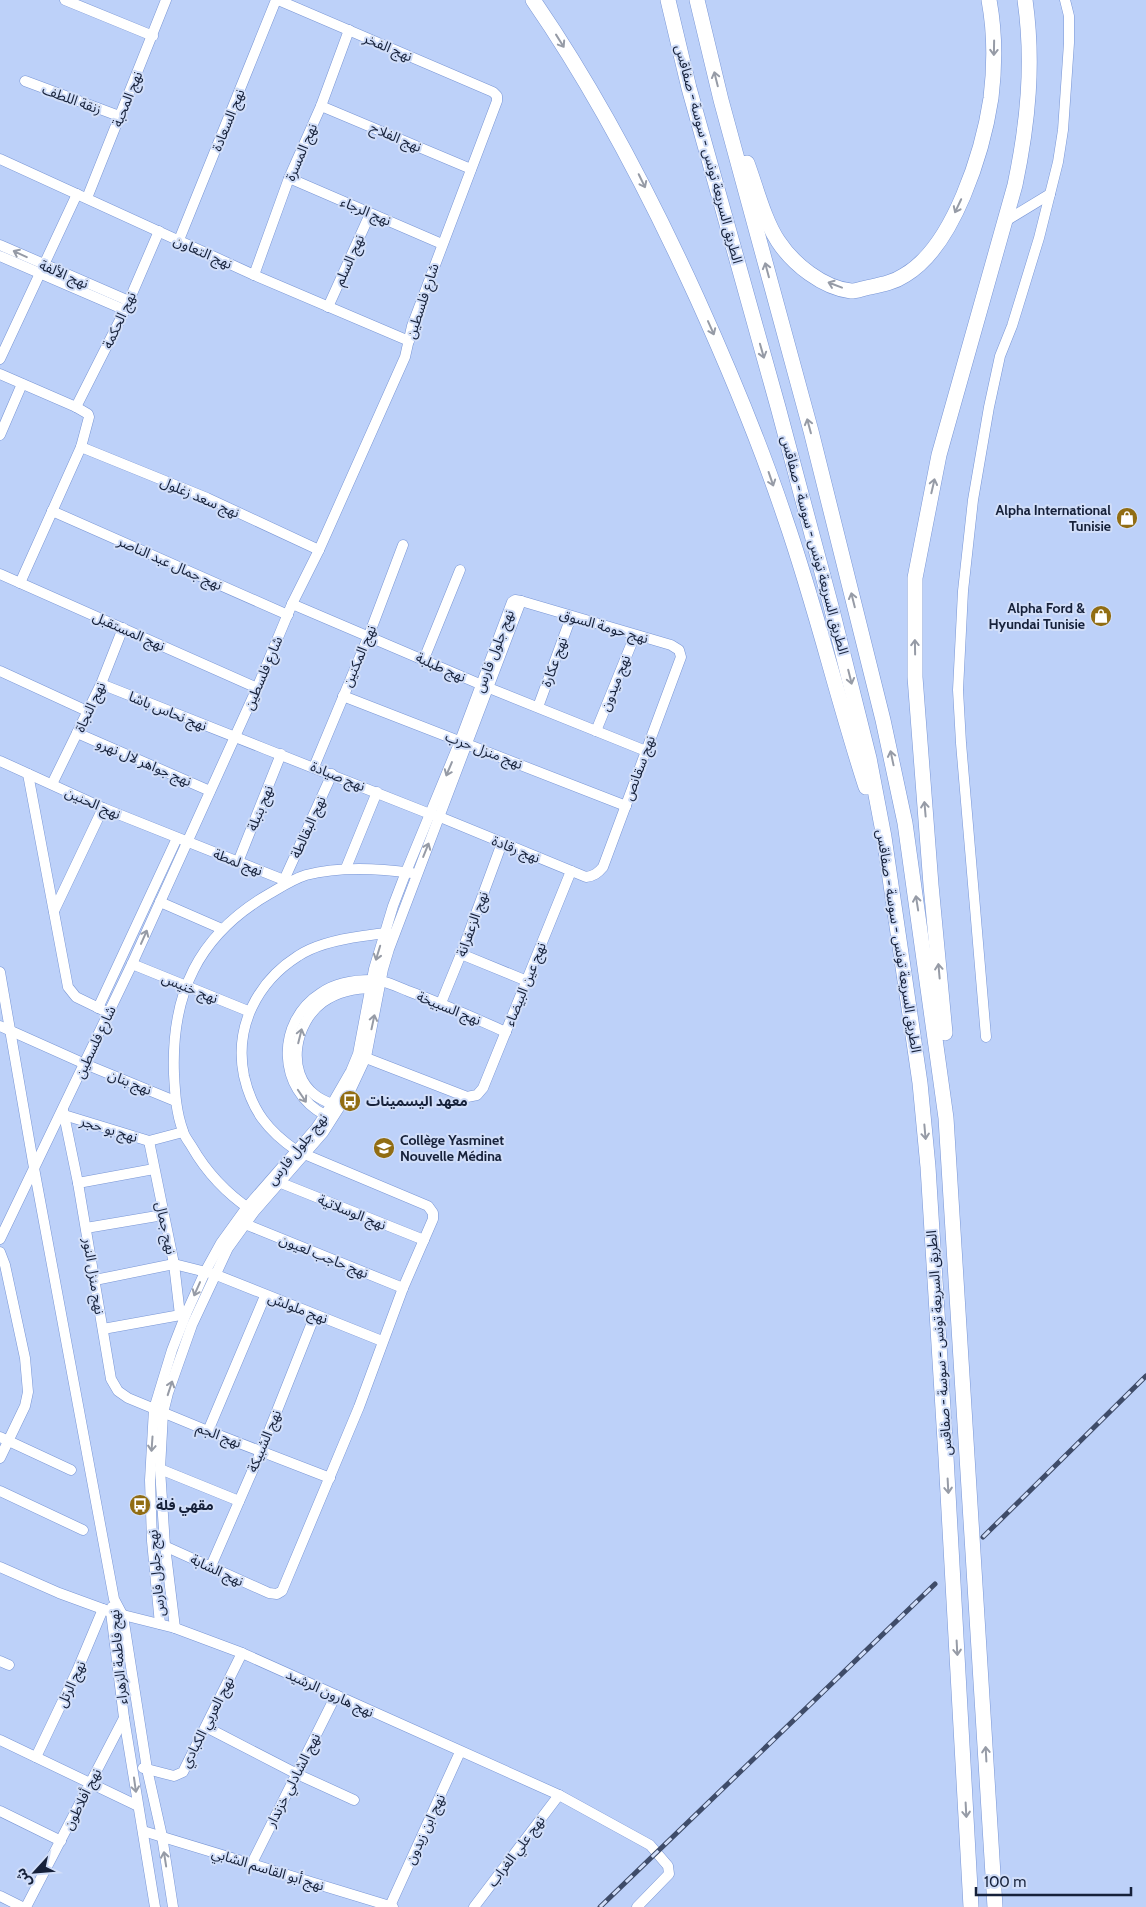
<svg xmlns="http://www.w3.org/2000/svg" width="1146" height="1907" viewBox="0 0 1146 1907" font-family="Cabin,'Noto Sans Arabic',sans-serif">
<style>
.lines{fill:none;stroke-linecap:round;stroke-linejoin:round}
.minor-casing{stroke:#7996d5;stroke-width:11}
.highway-casing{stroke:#7996d5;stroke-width:16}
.minor{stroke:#fff;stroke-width:10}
.highway{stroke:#fff;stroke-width:15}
.rail-casing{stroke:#3f4c69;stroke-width:5}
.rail{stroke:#d1def9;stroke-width:3;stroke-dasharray:9;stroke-linecap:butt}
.oneway{stroke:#969ba6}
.labels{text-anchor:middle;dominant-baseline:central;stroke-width:4;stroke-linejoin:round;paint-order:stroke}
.street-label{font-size:14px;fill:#16213a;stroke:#d1def9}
.poi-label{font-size:14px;font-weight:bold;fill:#16213a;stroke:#d1def9;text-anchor:start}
</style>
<rect width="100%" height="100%" fill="#bdd1f9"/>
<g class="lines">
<!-- minor casing -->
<g class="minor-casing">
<g id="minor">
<polyline points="65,0 153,36"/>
<polyline points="25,81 119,116"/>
<polyline points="321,106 471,169"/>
<polyline points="0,159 254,275 409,341"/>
<polyline points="289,178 442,244"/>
<polyline points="87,198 166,0"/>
<polyline points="1004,222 1050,194"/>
<polyline points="179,240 276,0"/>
<polyline points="0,245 129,301"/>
<polyline points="0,256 125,310"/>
<polyline points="254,275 289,178 321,106 349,30"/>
<polyline points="328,307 370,214"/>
<polyline points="0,359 77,194"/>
<polyline points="0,374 76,407 88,414 89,417 81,447 20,583"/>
<polyline points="76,407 125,310 159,231"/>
<polyline points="0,435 22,384"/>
<polyline points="81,447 207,498 319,550"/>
<polyline points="52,511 288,615"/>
<polyline points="0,574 257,688"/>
<polyline points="292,604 489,688 646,751"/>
<polyline points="424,659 460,570"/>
<polyline points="0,671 87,711"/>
<path d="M101,684c109,44 220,86 329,130l10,3 146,60c8,-1 12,-4 17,-10l78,-210 -2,-7 -8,-5 -150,-44 -6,-1 -3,2 -52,139 -54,131 -13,34 -19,63 -16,85 -7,17 -19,33 -16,24 -69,79 -26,36 -16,29 -19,42 -14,36 -18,59 -4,71 2,61 8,83"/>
<polyline points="343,696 626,806"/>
<polyline points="538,707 571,617"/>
<polyline points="596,731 635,635"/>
<polyline points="77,733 210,791"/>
<polyline points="0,761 103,808 289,882"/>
<polyline points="314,767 369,635 403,545"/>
<polyline points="28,774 68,987 76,997 109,1013"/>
<polyline points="52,784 101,684 123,628"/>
<polyline points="238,862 281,754"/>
<polyline points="346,868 377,792"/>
<polyline points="284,880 332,774"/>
<polyline points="160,902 222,929"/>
<polyline points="54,911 103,808"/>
<polyline points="461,954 527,981"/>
<polyline points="132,964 248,1011"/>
<polyline points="0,972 34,1168 114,1599 123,1616 147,1769 162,1836 173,1907"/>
<polyline points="441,1003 461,954 502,843"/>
<polyline points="98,1008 177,838"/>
<polyline points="0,1026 85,1064 175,1101"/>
<polyline points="986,1037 961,743 958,690 963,591 973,500 989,407 1000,356 1012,326 1039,238 1058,162 1063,130 1069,43 1069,16 1065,0"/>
<polyline points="361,1056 467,1097 477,1095 483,1088 571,871"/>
<path d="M332,1104c-5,-2 -12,-5 -17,-9 -30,-23 -20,-73 8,-93 14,-10 34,-14 51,-14"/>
<polyline points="63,1110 78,1183 111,1379 118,1391 128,1398 208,1431 330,1478"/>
<polyline points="64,1115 149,1141 183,1132"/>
<path d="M325,1115c-48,-25 -50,-93 -4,-122 14,-10 34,-13 51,-13 12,0 24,6 36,11 33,12 66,27 98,41"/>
<polyline points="149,1141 174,1264 180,1315"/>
<polyline points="78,1183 154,1169"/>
<polyline points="281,1183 424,1240"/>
<path d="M251,1210c-25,-17 -44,-37 -59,-63 -3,-5 -8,-11 -9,-16 -7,-19 -8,-38 -9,-57 -3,-80 24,-139 95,-180 12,-7 24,-15 37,-19 34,-9 71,-7 106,-2"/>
<polyline points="245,1224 403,1288"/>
<polyline points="86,1228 163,1215"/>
<polyline points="0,1239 132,964 257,688 292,604 319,550 405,357 412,326 497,101 497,96 493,92 278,0"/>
<polyline points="0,1252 5,1265 25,1358 28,1392 25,1406 0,1458"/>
<polyline points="95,1280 174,1264 214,1274 382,1341"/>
<polyline points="103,1329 186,1314"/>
<polyline points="208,1431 265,1296"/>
<polyline points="0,1437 71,1470"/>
<polyline points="160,1469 239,1501"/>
<polyline points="0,1491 83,1530"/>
<path d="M160,1544l109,49 8,1 5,-3 77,-184 44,-119 30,-69v-6l-5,-7 -131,-55c-29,-20 -45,-40 -53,-75 -10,-49 13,-94 54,-120 18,-12 43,-17 65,-20 9,-1 17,-3 26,-3"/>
<polyline points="211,1566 261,1451 315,1315"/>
<polyline points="0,1567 59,1593 111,1612 175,1628 242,1653 559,1795 650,1845 668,1866 669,1874 637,1907"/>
<polyline points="112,1607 111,1612 124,1718 155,1907"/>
<polyline points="175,1628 165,1546 160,1469 163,1413 168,1393 192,1325 228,1248 254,1212 323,1133 351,1089 366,1057 383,969 389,949 521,601"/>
<polyline points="0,1661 9,1665"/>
<polyline points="206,1727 297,1774 354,1800"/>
<polyline points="0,1740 138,1806"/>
<polyline points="36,1757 77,1671 103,1609"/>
<polyline points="143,1768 174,1776 183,1772 242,1653"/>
<polyline points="0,1811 61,1841"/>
<polyline points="143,1831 393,1907"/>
<polyline points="251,1865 336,1695"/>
<polyline points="0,1896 22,1907"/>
<polyline points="390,1906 460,1752"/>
<polyline points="26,1907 124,1718"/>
<polyline points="474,1907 559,1795"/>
</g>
</g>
<!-- highway casing -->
<g class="highway-casing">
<g id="highway">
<path d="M533,0c65,94 117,195 164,298 33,73 63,145 88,220 31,89 52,180 81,269"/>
<polyline points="668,0 689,88 778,407 831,606 869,758 884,837 920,1083 928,1167 946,1457 971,1907"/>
<polyline points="697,0 721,100 811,431 883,720 905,823 946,1118 995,1907"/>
<path d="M747,163c9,24 17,57 31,78 15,23 45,47 73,50 5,0 10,-2 15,-3 14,-3 27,-5 39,-13 49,-29 78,-124 86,-177 4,-33 4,-66 -2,-98"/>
<path d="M945,1033l-14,-148 -16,-208v-99l24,-123 76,-270c13,-62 19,-122 10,-185"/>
</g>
</g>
<!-- minor -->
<use href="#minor" class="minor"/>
<!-- highway -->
<use href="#highway" class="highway"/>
<!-- rail casing -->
<g class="rail-casing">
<g id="rail">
<polyline points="983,1537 1146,1376"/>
<polyline points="600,1907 935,1584"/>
</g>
</g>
<!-- rail -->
<use href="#rail" class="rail"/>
</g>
<!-- one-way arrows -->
<defs><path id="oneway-shaft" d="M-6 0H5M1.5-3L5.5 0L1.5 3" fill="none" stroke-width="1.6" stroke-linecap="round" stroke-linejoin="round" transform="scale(1.25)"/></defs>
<g class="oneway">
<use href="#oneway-shaft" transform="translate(560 41) rotate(58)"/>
<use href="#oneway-shaft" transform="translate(994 48) rotate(91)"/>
<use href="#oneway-shaft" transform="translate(716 79) rotate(-104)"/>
<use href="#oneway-shaft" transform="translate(642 181) rotate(64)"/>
<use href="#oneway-shaft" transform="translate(958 206) rotate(115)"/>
<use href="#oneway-shaft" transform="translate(20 254) rotate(-155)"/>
<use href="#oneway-shaft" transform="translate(767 270) rotate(-105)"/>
<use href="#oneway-shaft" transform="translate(835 285) rotate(-159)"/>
<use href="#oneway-shaft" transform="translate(711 328) rotate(66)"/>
<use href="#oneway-shaft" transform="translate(762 351) rotate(74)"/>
<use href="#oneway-shaft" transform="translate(809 426) rotate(-105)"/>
<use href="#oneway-shaft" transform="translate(771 479) rotate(71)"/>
<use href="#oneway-shaft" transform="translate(933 486) rotate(-77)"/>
<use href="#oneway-shaft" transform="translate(853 600) rotate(-104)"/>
<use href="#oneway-shaft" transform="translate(915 647) rotate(-91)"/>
<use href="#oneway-shaft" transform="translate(850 677) rotate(76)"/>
<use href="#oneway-shaft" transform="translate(892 758) rotate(-102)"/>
<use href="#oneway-shaft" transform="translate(449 769) rotate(113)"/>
<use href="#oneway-shaft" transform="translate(925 809) rotate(-95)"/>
<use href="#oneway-shaft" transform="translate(426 850) rotate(-68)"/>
<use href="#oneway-shaft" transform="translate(917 903) rotate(-99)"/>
<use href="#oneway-shaft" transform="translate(144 937) rotate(-66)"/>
<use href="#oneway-shaft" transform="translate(378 953) rotate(107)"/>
<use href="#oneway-shaft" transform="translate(939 971) rotate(-95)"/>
<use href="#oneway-shaft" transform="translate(373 1022) rotate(-78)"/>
<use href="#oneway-shaft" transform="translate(300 1036) rotate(-76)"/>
<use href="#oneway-shaft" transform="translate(302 1096) rotate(56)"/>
<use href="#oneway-shaft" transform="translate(925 1132) rotate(85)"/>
<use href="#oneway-shaft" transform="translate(197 1289) rotate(114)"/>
<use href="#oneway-shaft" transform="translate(170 1388) rotate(-72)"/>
<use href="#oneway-shaft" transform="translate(152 1444) rotate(94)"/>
<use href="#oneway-shaft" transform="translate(948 1486) rotate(87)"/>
<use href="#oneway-shaft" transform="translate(957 1648) rotate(87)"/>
<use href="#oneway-shaft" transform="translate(986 1754) rotate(-93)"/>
<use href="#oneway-shaft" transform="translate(135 1785) rotate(82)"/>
<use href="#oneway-shaft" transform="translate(966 1810) rotate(87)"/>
<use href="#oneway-shaft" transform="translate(165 1859) rotate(-99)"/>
</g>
<!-- icons -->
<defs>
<g id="shop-disc" transform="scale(1.125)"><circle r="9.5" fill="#916d13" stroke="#d1def9"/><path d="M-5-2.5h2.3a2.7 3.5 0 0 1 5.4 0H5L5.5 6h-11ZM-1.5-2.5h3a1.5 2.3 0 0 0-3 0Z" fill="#fff"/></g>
<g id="bus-disc" transform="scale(1.125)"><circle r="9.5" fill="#916d13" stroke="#d1def9"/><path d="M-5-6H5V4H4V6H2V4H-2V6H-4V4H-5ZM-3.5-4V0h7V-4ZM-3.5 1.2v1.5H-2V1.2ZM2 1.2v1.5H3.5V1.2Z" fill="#fff"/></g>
<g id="school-disc" transform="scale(1.125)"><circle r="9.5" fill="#916d13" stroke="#d1def9"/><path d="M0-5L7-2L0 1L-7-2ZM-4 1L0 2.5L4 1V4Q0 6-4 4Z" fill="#fff"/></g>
</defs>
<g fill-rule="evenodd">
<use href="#shop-disc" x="1127" y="518"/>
<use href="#shop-disc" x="1101" y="616"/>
<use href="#bus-disc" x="350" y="1101"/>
<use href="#school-disc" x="384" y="1148"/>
<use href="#bus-disc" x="140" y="1505"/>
</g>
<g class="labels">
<!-- street labels -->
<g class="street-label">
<text transform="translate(388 47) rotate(23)">نهج الفخر</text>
<text transform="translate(72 99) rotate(20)">زنقة اللطف</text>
<text transform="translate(127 99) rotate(-68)">نهج المحبة</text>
<text transform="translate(228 120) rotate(-68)">نهج السعادة</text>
<text transform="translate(396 137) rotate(23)">نهج الفلاح</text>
<text transform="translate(301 152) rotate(-67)">نهج المسرة</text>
<text transform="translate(709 154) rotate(75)">الطريق السريعة تونس - سوسة - صفاقس</text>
<text transform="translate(366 211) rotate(23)">نهج الرجاء</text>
<text transform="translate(203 252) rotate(24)">نهج التعاون</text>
<text transform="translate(349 260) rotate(-66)">نهج السلم</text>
<text transform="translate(64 274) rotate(23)">نهج الألفة</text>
<text transform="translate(422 301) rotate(-72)">شارع فلسطين</text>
<text transform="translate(119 320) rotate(-65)">نهج الحكمة</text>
<text transform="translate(200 497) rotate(23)">نهج سعد زغلول</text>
<text transform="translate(815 545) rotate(75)">الطريق السريعة تونس - سوسة - صفاقس</text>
<text transform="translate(170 563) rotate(24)">نهج جمال عبد الناصر</text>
<text transform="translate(604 626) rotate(16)">نهج حومة السوق</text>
<text transform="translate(129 631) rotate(24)">نهج المستقبل</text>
<text transform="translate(494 651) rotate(-69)">نهج جلول فارس</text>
<text transform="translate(359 656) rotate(-67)">نهج المكنين</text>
<text transform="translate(554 662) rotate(-70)">نهج عكارة</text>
<text transform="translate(441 667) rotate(24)">نهج طبلبة</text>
<text transform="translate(263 673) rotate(-67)">شارع فلسطين</text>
<text transform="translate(615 683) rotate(-68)">نهج ميدون</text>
<text transform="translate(90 707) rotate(-65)">نهج النجاة</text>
<text transform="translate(168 711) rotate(22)">نهج نحاس باشا</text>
<text transform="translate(484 750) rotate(21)">نهج منزل حرب</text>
<text transform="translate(144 762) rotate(23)">نهج جواهر لال نهرو</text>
<text transform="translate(639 768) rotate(-70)">نهج سقانص</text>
<text transform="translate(338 776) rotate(22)">نهج صيادة</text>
<text transform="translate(93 803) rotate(24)">نهج الحنين</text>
<text transform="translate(260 808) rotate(-68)">نهج بنبلة</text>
<text transform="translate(308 827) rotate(-66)">نهج البقالطة</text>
<text transform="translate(516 849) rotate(22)">نهج رقادة</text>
<text transform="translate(238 862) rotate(21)">نهج لمطة</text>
<text transform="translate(472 924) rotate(-70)">نهج الزعفرانة</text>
<text transform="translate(899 941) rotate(81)">الطريق السريعة تونس - سوسة - صفاقس</text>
<text transform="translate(525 984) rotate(-68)">نهج عين البيضاء</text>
<text transform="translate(190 988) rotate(22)">نهج خنيس</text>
<text transform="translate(449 1008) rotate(22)">نهج السبيخة</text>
<text transform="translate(95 1042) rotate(-65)">شارع فلسطين</text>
<text transform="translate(130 1082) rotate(22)">نهج بنان</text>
<text transform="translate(109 1129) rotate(17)">نهج بو حجر</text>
<text transform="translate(297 1149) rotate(-51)">نهج جلول فارس</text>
<text transform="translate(352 1212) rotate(22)">نهج الوسلاتية</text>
<text transform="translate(166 1228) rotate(78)">نهج جمال</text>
<text transform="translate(324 1256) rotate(22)">نهج حاجب لعيون</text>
<text transform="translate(94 1276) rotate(81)">نهج منزل النور</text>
<text transform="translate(298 1308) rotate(21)">نهج ملولش</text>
<text transform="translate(939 1343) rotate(-94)">الطريق السريعة تونس - سوسة - صفاقس</text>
<text transform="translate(219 1435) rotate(21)">نهج الجم</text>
<text transform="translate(264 1441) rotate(-67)">نهج الشبيكة</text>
<text transform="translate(217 1570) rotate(25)">نهج الشابة</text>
<text transform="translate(156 1573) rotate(-95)">نهج جلول فارس</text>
<text transform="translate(118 1657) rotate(-95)">نهج فاطمة الزهراء</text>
<text transform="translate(71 1684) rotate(-65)">نهج الرتل</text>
<text transform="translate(330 1693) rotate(25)">نهج هارون الرشيد</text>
<text transform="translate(207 1722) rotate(-63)">نهج العربي الكبادي</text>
<text transform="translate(293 1780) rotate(-63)">نهج الشادلي خزندار</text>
<text transform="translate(82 1799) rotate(-63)">نهج أفلاطون</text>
<text transform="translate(425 1829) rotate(-65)">نهج ابن زيدون</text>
<text transform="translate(516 1851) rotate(-53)">نهج علي الغراب</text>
<text transform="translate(268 1869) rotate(17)">نهج أبو القاسم الشابي</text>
</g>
<!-- poi labels -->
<g class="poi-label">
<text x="1111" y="510" text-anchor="end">Alpha International<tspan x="1111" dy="16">Tunisie</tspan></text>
<text x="1085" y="608" text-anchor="end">Alpha Ford &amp;<tspan x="1085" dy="16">Hyundai Tunisie</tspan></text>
<text x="366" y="1101">معهد اليسمينات</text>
<text x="400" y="1140">Collège Yasminet<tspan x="400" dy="16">Nouvelle Médina</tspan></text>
<text x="156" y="1505">مقهي فلة</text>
</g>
</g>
<!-- north arrow -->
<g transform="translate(35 1872) rotate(244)" stroke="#d1def9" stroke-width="4" paint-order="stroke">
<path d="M0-4L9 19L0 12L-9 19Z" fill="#16213a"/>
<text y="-8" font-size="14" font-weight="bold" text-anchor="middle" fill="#16213a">ش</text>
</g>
<!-- scale -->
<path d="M976 1887v8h155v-8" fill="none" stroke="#16213a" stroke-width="2.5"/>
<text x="984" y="1887" font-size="15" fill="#16213a" stroke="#d1def9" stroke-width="4" paint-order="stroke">100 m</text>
</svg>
